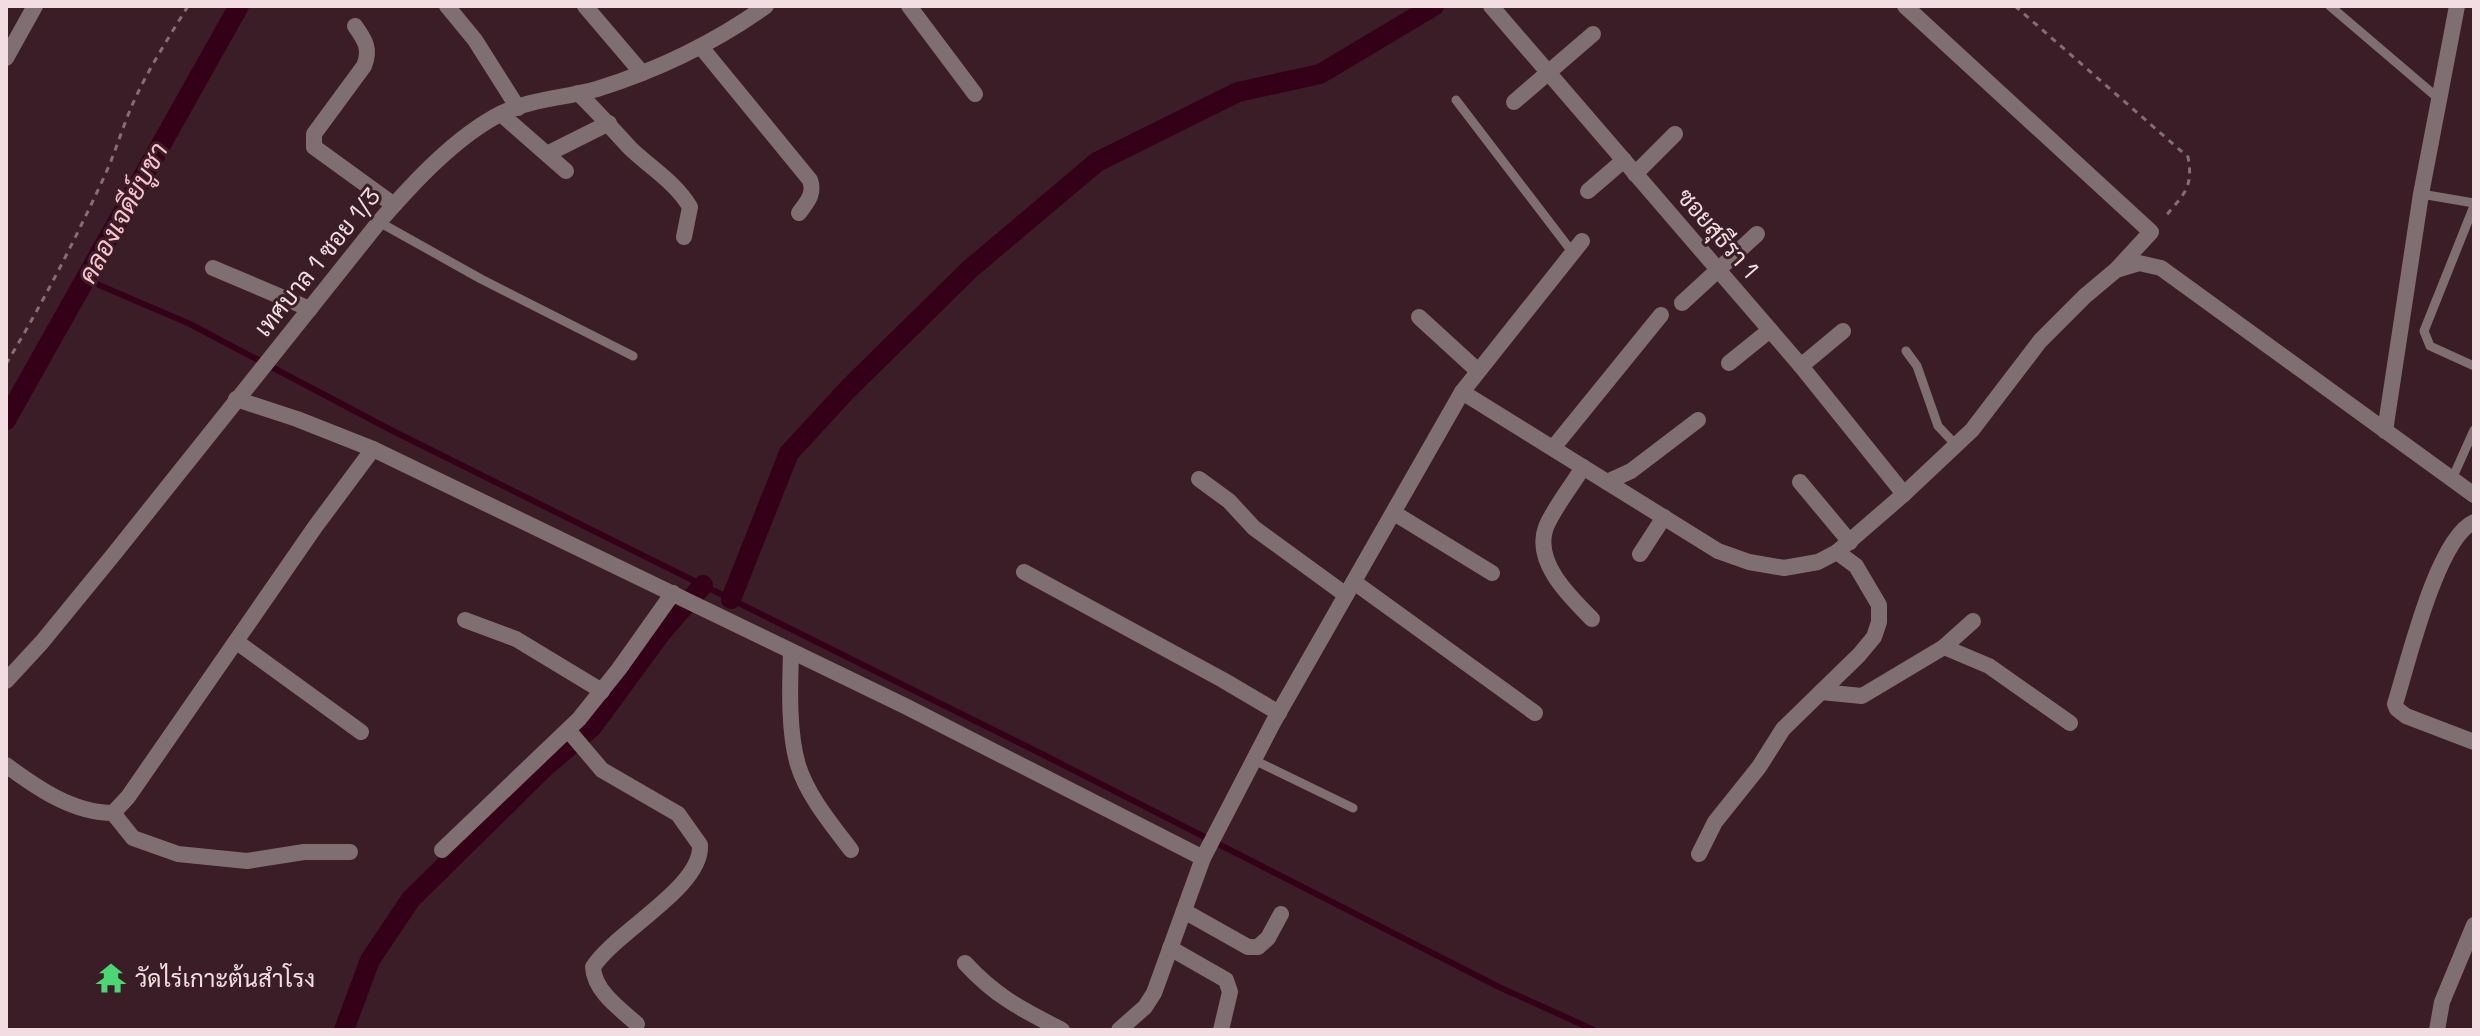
<svg xmlns="http://www.w3.org/2000/svg" width="2480" height="1036" viewBox="0 0 2480 1036" font-family="'Space Grotesk',Sarabun,sans-serif">
<style>
.lines{fill:none;stroke-linecap:round;stroke-linejoin:round}
.stream{stroke:#340017;stroke-width:6}
.canal{stroke:#340017;stroke-width:20}
.path{stroke:#866d74;stroke-width:3;stroke-dasharray:6 6;stroke-linecap:butt}
.service{stroke:#7f6f73;stroke-width:9}
.minor{stroke:#7f6f73;stroke-width:16}
.labels{text-anchor:middle;dominant-baseline:central;stroke-width:6;stroke-linejoin:round;paint-order:stroke}
.street-label{font-size:24px;fill:#f2dde3;stroke:#3a1d26}
.poi-label{font-size:24px;fill:#f2dde3;stroke:#3a1d26;text-anchor:start}
.water-label{font-size:26px;font-style:italic;fill:#fdc2d3;stroke:#3a1d26}
</style>
<rect width="100%" height="100%" fill="#3a1d26"/>
<g class="lines">
<!-- stream -->
<polyline class="stream" points="85,279 190,324 393,431 1038,752 1499,987 1594,1030"/>
<!-- canal -->
<g class="canal">
<polyline points="6,420 239,6"/>
<polyline points="731,599 789,453 848,389 970,269 1097,162 1238,92 1320,74 1434,6"/>
<polyline points="344,1030 370,960 411,899 546,766 592,727 661,633 703,585"/>
</g>
<!-- path -->
<g class="path">
<path d="M2015,6l173,151c6,31 -5,38 -24,61"/>
<path d="M6,364c37,-61 69,-124 99,-189 11,-24 18,-50 29,-74 15,-33 35,-64 54,-95"/>
</g>
<!-- service -->
<g class="service">
<polyline points="2330,6 2439,99"/>
<polyline points="1456,100 1573,253"/>
<polyline points="2421,194 2474,203"/>
<polyline points="2474,206 2424,331 2430,346 2474,366"/>
<polyline points="379,222 481,279 633,356"/>
<polyline points="1906,351 1917,366 1938,426 1956,445"/>
<polyline points="2452,479 2474,430"/>
<polyline points="1254,760 1353,808"/>
</g>
<!-- minor -->
<g class="minor">
<polyline points="447,6 475,40 518,108"/>
<polyline points="585,6 642,73"/>
<polyline points="909,6 975,94"/>
<polyline points="1491,6 1801,366 1904,494"/>
<polyline points="1905,6 2151,232 2116,270"/>
<path d="M355,26c10,14 16,23 9,40l-50,68v13l80,58"/>
<path d="M701,47l109,133c5,14 -3,22 -11,33"/>
<polyline points="6,58 35,6"/>
<path d="M578,93c19,18 35,37 53,56 20,19 45,34 59,58l-6,30"/>
<polyline points="1514,102 1593,34"/>
<polyline points="501,114 566,171"/>
<polyline points="547,154 609,123"/>
<polyline points="1635,174 1675,134"/>
<polyline points="1588,191 1624,160"/>
<polyline points="213,268 310,309"/>
<polyline points="1682,303 1757,234"/>
<polyline points="1419,317 1478,371"/>
<polyline points="1729,363 1770,330"/>
<polyline points="1801,366 1843,331"/>
<polyline points="1462,392 1718,551 1749,562 1784,568 1818,562 1837,552 1904,494 1972,430 2040,341 2085,296 2116,270 2139,263 2161,268 2474,495"/>
<polyline points="236,399 297,419 373,449 905,706 1203,858"/>
<polyline points="2385,431 2421,194 2457,6"/>
<polyline points="1553,448 1661,315"/>
<path d="M1583,467c-11,19 -28,39 -37,60 -13,35 24,70 46,92"/>
<polyline points="1199,479 1229,501 1254,528 1346,595"/>
<polyline points="1607,482 1631,471 1698,420"/>
<polyline points="1800,482 1850,542"/>
<polyline points="1394,513 1492,573"/>
<path d="M2474,522c-37,16 -66,141 -79,182l2,5 9,7 68,26"/>
<polyline points="1640,554 1664,517"/>
<polyline points="1024,572 1223,680 1279,713"/>
<polyline points="1354,582 1535,713"/>
<polyline points="465,620 516,639 602,691"/>
<polyline points="237,642 361,732"/>
<polyline points="1944,647 1973,621"/>
<path d="M791,652c-1,33 -3,80 7,113 9,30 34,60 53,85"/>
<path d="M6,681l36,-39 72,-88 265,-332c33,-38 77,-86 123,-109 29,-14 64,-15 95,-24 61,-19 117,-46 169,-83"/>
<polyline points="1821,692 1862,696 1944,647 1989,666 2070,723"/>
<path d="M568,730l34,40 76,44 22,31c3,42 -84,86 -107,122 1,24 27,42 44,57"/>
<path d="M6,765c31,23 67,48 107,48l15,-16 187,-270 58,-78"/>
<polyline points="113,813 133,838 178,854 247,861 304,852 350,852"/>
<polyline points="442,850 579,719 619,669 673,593"/>
<polyline points="1699,854 1715,822 1759,767 1783,729 1859,655 1874,637 1879,622 1879,605 1856,566 1837,552"/>
<polyline points="1184,911 1248,947 1258,947 1268,938 1281,914"/>
<polyline points="1170,948 1226,980 1230,992 1221,1030"/>
<path d="M965,963c31,34 58,47 97,67"/>
<polyline points="1119,1030 1145,1007 1154,993 1203,858 1274,721 1462,392 1582,241"/>
<polyline points="2437,1030 2442,1002 2474,925"/>
</g>
</g>
<!-- icons -->
<defs>
<g id="temple-bare" transform="scale(2.4)"><path d="M0-6L5-2H3V0L6.5 2.5H4V6H1.5V3h-3V6H-4V2.5H-6.5L-3 0V-2H-5Z" fill="#4dd676" stroke="#3a1d26" stroke-width="2.5" paint-order="stroke"/></g>
</defs>
<g fill-rule="evenodd">
<use href="#temple-bare" x="111" y="978"/>
</g>
<g class="labels">
<!-- street labels -->
<g class="street-label">
<text transform="translate(1718 233) rotate(49)">ซอยสุธีรา 1</text>
<text transform="translate(317 262) rotate(-51)">เทศบาล 1 ซอย 1/3</text>
</g>
<!-- poi labels -->
<g class="poi-label">
<text x="135" y="978">วัดไร่เกาะต้นสำโรง</text>
</g>
<!-- water labels -->
<g class="water-label">
<text transform="translate(123 213) rotate(-61)">คลองเจดีย์บูชา</text>
</g>
</g>
<!-- border -->
<rect width="2480" height="1036" fill="none" stroke="#f2dde3" stroke-width="16"/>
</svg>
